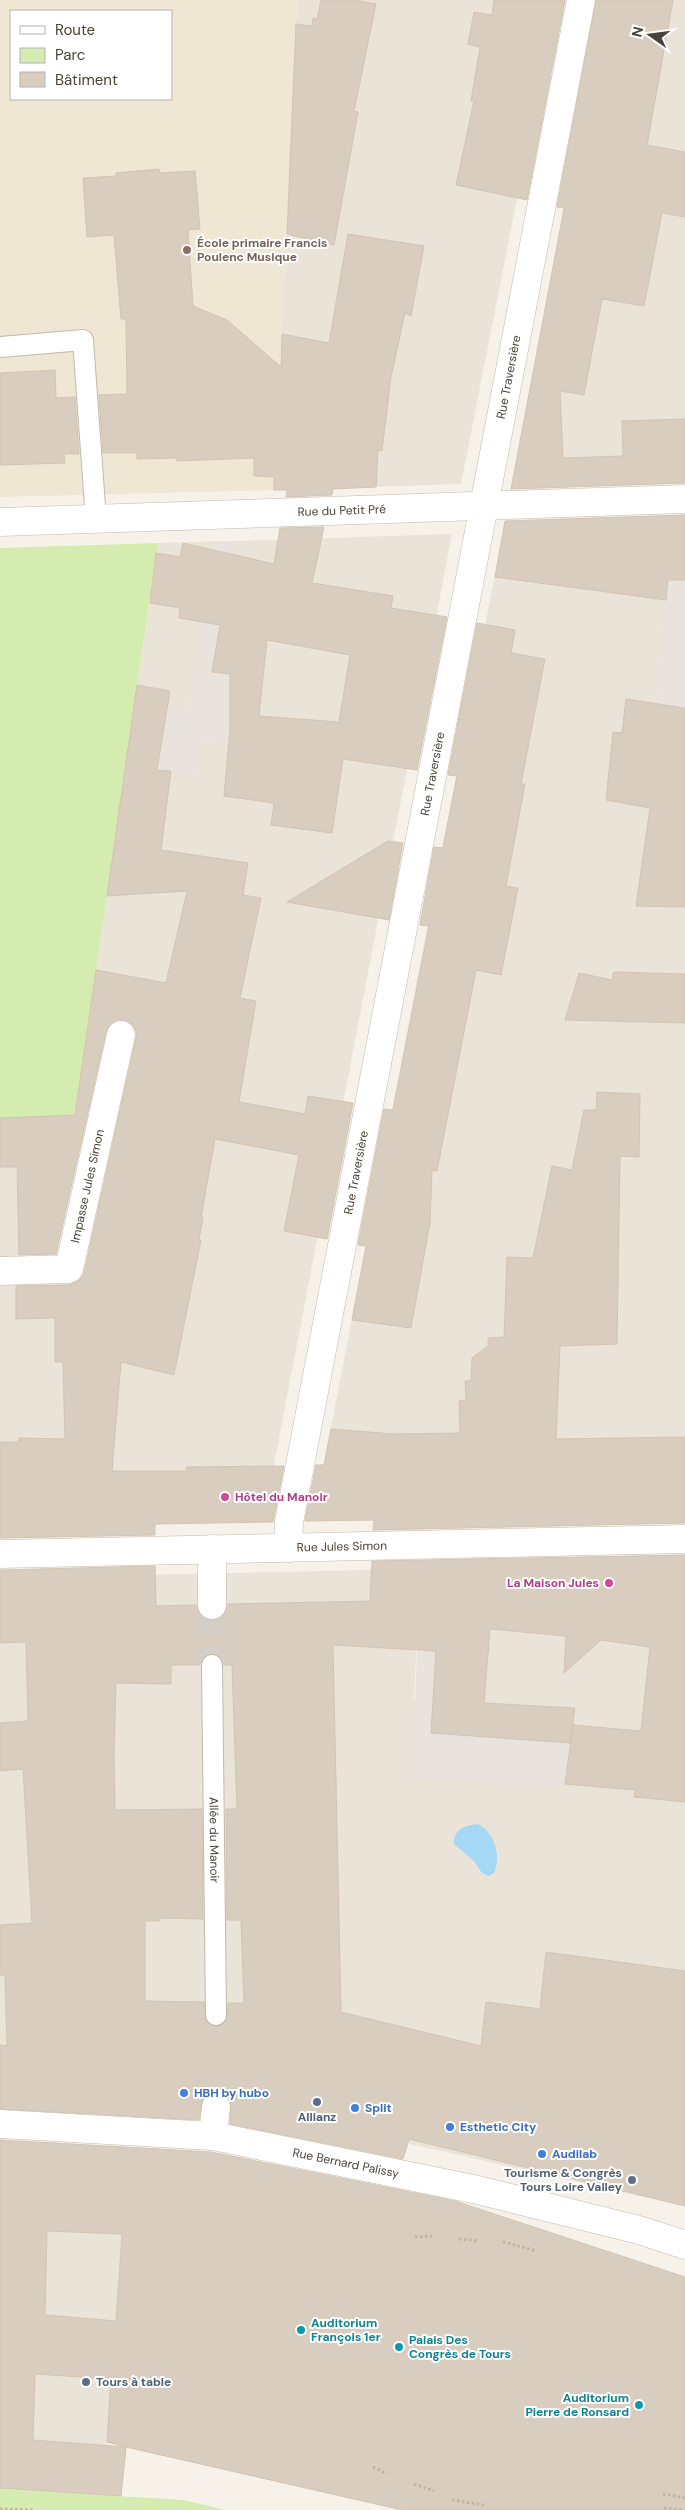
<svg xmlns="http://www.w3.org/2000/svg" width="685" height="2510" viewBox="0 0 685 2510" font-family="'DM Sans',sans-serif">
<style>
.residential{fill:#eae3d8}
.industrial{fill:#e9e3de}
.education{fill:#efe6d4;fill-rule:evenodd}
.green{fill:#d5ecb1}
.water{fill:#a4d8f5}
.building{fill:#d8cdbf;stroke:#d3c4b1;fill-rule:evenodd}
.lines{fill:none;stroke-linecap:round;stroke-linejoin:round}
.street-tunnel{stroke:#d4cfc6;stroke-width:28;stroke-dasharray:28 14;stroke-linecap:butt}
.lane-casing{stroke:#c2b9ac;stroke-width:22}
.street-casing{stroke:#c2b9ac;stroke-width:29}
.path{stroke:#c5b49c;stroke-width:3;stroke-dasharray:2.5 2.5;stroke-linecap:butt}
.lane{stroke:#fff;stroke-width:20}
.street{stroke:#fff;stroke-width:28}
.education-dot{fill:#8d6e63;stroke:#fff;stroke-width:2}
.hotel-dot{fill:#d1479c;stroke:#fff;stroke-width:2}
.shop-dot{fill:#3f7fe0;stroke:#fff;stroke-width:2}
.service-dot{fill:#5c6f8a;stroke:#fff;stroke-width:2}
.culture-dot{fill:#0f9aa8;stroke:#fff;stroke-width:2}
.labels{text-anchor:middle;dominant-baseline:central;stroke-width:4;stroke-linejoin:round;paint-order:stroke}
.education-label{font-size:12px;font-weight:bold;fill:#785e54;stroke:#fff;text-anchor:start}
.street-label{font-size:12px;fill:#4b4237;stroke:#fff}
.hotel-label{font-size:12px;font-weight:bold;fill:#b23c85;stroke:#fff;text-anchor:start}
.shop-label{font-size:12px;font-weight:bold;fill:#366cbe;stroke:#fff;text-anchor:start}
.service-label{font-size:12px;font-weight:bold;fill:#4e5e75;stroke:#fff}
.culture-label{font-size:12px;font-weight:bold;fill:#0d838f;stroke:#fff;text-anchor:start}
</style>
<rect width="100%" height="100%" fill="#f6f2ea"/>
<!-- residential -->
<g class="residential">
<polygon points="298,0 556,0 461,484 274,490"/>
<polygon points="605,0 685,0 685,478 512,484"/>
<polygon points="503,532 685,580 668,581 657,697 650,738 649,813 685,813 685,1514 313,1521"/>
<polygon points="452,534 263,1522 0,1527 0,1280 83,1278 186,987 96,970 126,766 195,775 201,740 257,747 262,678 212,672 236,541"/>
<polygon points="219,541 188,710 135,704 158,543"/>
<polygon points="15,1117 19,1257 0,1257 0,1118"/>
<polygon points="685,1563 685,2206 254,2109 0,2095 0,1578 420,1569 414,1699 565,1787 575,1708 433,1700 438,1610"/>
<polygon points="0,2147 128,2153 107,2445 115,2446 126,2455 121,2496 0,2489"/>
</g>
<!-- industrial -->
<g class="industrial">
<polygon points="219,541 236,541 212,672 263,678 257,747 201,740 195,775 126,766 135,704 188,710"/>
<polygon points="685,580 685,813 649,814 650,808 642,806 657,697 668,581"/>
<polygon points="438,1610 433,1700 575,1708 565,1787 412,1777 417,1650"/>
</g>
<!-- education -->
<path class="education" d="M0,0h298l-24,490 -274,7zM11,11h160v88h-160z"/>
<!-- green -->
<g class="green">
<polygon points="158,543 75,1116 0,1118 0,548"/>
<polygon points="0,2489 184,2500 225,2510 0,2510"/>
</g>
<!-- water -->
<path class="water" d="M478,1824c16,8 24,32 16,49l-5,3 -7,-3 -8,-12 -20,-17c-1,-15 12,-19 24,-20z"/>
<!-- building -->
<g class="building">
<polygon points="321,0 354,0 376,4 354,111 358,112 334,245 287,234 296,24 312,26 313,18 317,19"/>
<polygon points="494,0 565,0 527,200 456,185 474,101 471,101 480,47 468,44 474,12 492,15"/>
<polygon points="596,0 673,0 647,145 685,152 685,217 662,213 644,306 602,299 584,395 560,391 563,458 623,456 622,421 685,419 685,483 511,489 560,230 564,208 557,207"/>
<polygon points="159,169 160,173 195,171 200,229 188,230 193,306 227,320 281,367 282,334 329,343 348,234 424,246 411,316 405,313 391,377 382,451 378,450 376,487 333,489 332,495 286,497 287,490 274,490 274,477 254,476 254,458 177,461 177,458 137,459 137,453 103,453 99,395 127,394 126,319 121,319 114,235 87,237 83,178 116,176 116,173"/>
<polygon points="55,370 56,398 75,397 79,454 64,454 65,463 0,465 0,373"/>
<polygon points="685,515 685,580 668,580 666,600 495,577 505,521"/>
<path d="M324,527l-12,56 81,13 -2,12 56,9 -30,153 -74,-11 -11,74 -61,-8 3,-22 -50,-7 6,-67v-55l-18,-2 8,-47 -41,-7 1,-10 -30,-5 6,-50 24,4 3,-14 91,21 6,-36zM267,640l83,15 -11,67 -80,-6z"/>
<polygon points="477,623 515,630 511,653 545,659 521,784 525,784 506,886 518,888 501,975 476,970 437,1171 432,1170 430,1223 411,1328 352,1320 366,1246 358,1245 384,1109 393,1110 429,926 420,925 434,847 443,848 457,776 448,775"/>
<polygon points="137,685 170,691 157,770 171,771 161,850 248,863 243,895 261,898 240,998 256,1001 239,1102 305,1114 308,1096 353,1103 327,1239 284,1231 299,1155 215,1139 201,1217 203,1217 199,1240 201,1240 174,1375 121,1362 112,1471 186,1471 187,1467 284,1466 273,1522 155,1524 155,1535 0,1538 0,1442 18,1442 19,1438 65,1439 63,1362 55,1362 55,1318 16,1319 16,1286 70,1285 81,1279 84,1273 136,1038 136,1031 132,1024 125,1020 117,1020 110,1024 106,1032 56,1254 19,1255 17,1167 0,1167 0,1118 75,1115 96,970 166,983 187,891 107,896"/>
<polygon points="626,699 685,708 685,907 636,906 650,808 606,800 613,732 622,733"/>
<polygon points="388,841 403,843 389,920 287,902"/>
<polygon points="614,972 685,974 685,1023 565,1020 579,973 612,980"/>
<polygon points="597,1092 640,1094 639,1157 620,1156 617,1344 560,1346 556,1439 685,1437 685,1523 373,1530 374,1520 305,1521 316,1465 324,1465 331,1429 393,1434 460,1433 459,1401 466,1400 465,1381 471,1381 472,1358 488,1346 488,1338 504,1337 507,1257 533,1258 552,1166 572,1170 584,1110 596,1110"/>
<path d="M685,1555v247l-51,-5 1,-7 -70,-6 8,-59 68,6 9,-84 -49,-7 -37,33 2,-37 -76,-7 -6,74 91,5 -5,35 -139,-10 5,-82 -103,-6 8,367 140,34 5,-44 54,7 6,-57 139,19v235l-276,-67 -6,20 -173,-35v-23l-4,-6 -8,-3 -9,1 -6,5 -4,22 -199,-11v-64l7,1 -2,-71h-5v-50l32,-2 -9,-154 -23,2v-48l28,-2 -2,-79 -26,1v-73l155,-4 1,40 40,-1 2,7 6,6 8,3 7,-2 6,-6 3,-9 142,-3 2,-40zM211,1653l7,2 6,10h8l5,144h-11l1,111h14l3,83h-16l-1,17 -5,5 -6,2 -10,-6 -2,-19 -59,-1v-80h15v-3l43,1 -1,-110 -87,1 -1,-58 2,-69 55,1v-19h29l2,-6z"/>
<path d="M0,2140l211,12 244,49 230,76v233h-283l-276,-63 -5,49 -121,-8zM47,2231l75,3 -6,87 -71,-6zM35,2374l76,5 -4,63 19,5 -93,-7z"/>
</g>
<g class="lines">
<!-- street-tunnel -->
<polyline class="street-tunnel" points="212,1605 212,1665"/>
<!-- lane casing -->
<g class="lane-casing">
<g id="lane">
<polyline points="0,347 83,340 96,520"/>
<path id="s1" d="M212,1665l4,350"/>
</g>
</g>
<!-- street casing -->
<g class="street-casing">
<g id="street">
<path id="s2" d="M0,522l685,-23"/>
<path id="s3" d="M0,1271l69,-2 52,-234"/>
<path id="s4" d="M288,1548l1,-26 292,-1522"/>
<polyline points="212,1549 212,1605"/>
<path id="s5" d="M0,1554l685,-15"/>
<path id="s6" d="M0,2124l213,12 265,54 161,40 46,15"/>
<polyline points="213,2136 216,2107"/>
</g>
</g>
<!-- path -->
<g class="path">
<polyline points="415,2237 432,2236"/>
<polyline points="459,2239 479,2241"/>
<polyline points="503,2242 537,2251"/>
<polyline points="373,2467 387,2474"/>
<polyline points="414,2484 434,2491"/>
<polyline points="663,2494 685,2498"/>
<polyline points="452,2500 484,2505"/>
<polyline points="664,2508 682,2510"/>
<polyline points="0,2509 34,2510"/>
</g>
<!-- lane -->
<use href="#lane" class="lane"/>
<!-- street -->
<use href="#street" class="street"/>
</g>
<!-- markers -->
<circle class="education-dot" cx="187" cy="250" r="5"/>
<g class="hotel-dot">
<circle cx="225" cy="1497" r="5"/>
<circle cx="609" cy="1583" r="5"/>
</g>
<g class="shop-dot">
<circle cx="184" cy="2093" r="5"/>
<circle cx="355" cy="2108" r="5"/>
<circle cx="450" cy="2127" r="5"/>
<circle cx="542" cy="2154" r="5"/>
</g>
<g class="service-dot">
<circle cx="317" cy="2102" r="5"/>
<circle cx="632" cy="2180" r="5"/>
<circle cx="86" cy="2382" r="5"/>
</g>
<g class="culture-dot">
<circle cx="301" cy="2330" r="5"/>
<circle cx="399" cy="2347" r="5"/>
<circle cx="639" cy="2405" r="5"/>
</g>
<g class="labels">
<!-- education labels -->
<g class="education-label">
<text x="197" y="243">École primaire Francis<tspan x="197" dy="14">Poulenc Musique</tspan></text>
</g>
<!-- street labels -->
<g class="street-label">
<text stroke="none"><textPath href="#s4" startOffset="1192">Rue Traversière</textPath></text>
<text stroke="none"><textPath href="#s2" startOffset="342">Rue du Petit Pré</textPath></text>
<text stroke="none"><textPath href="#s4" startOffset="788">Rue Traversière</textPath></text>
<text stroke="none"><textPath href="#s4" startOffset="382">Rue Traversière</textPath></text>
<text stroke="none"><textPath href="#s3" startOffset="154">Impasse Jules Simon</textPath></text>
<text stroke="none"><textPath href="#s5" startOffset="342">Rue Jules Simon</textPath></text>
<text stroke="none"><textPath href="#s1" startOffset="175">Allée du Manoir</textPath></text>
<text stroke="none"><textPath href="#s6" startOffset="349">Rue Bernard Palissy</textPath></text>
</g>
<!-- hotel labels -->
<g class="hotel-label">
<text x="235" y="1497">Hôtel du Manoir</text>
<text x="599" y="1583" text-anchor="end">La Maison Jules</text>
</g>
<!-- shop labels -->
<g class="shop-label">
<text x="194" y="2093">HBH by hubo</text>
<text x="365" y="2108">Split</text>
<text x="460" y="2127">Esthetic City</text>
<text x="552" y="2154">Audilab</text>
</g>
<!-- service labels -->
<g class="service-label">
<text x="317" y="2117">Allianz</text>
<text x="622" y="2173" text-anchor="end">Tourisme &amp; Congrès<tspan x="622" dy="14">Tours Loire Valley</tspan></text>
<text x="96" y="2382" text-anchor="start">Tours à table</text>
</g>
<!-- culture labels -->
<g class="culture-label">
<text x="311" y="2323">Auditorium<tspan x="311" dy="14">François 1er</tspan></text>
<text x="409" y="2340">Palais Des<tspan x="409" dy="14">Congrès de Tours</tspan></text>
<text x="629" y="2398" text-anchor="end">Auditorium<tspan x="629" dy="14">Pierre de Ronsard</tspan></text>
</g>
</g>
<!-- legend -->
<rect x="10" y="10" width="162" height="90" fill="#ffffff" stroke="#b7b3af"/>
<rect x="20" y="26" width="25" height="8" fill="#ffffff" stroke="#b7b3af"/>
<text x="55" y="35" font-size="15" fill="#4b4237">Route</text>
<rect x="20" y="48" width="25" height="15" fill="#d5ecb1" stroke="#b7b3af"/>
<text x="55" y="60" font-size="15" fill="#4b4237">Parc</text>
<rect x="20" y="72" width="25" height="15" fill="#d8cdbf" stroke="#b7b3af"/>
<text x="55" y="85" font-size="15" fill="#4b4237">Bâtiment</text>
<!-- north arrow -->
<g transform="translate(650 35) rotate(284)" stroke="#ffffff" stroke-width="4" paint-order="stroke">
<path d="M0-4L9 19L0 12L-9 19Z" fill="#4b4237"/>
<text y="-8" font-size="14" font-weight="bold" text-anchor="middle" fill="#4b4237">N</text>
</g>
</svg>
